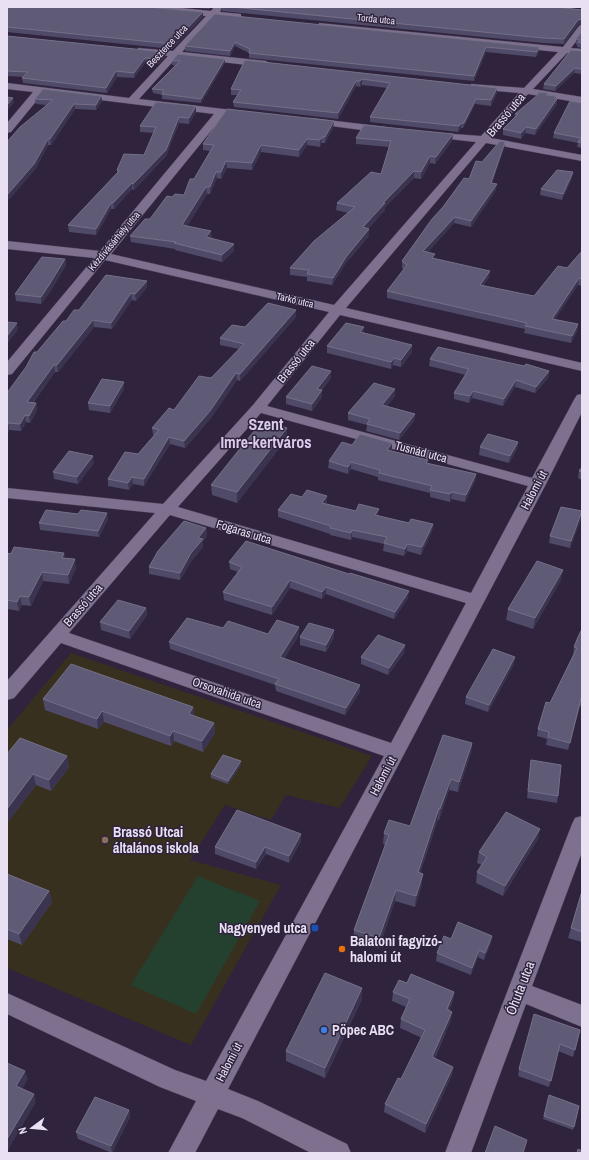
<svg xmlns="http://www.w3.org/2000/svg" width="589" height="1160" viewBox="0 0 589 1160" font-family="'Archivo Narrow',sans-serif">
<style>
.education{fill:#38301f}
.green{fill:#24402f}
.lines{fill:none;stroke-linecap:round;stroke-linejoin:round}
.minor-casing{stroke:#493e56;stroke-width:1}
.minor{fill:#7e708f;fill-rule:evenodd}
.wall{fill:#4f4a67}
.shaded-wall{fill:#3b3450}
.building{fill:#5f5b76;stroke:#757089}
.education-dot{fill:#8d6e63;stroke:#2f233d;stroke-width:1.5}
.transit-dot{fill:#1a4fb4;stroke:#2f233d;stroke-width:1.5}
.food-dot{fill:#e8710a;stroke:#2f233d;stroke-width:1.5}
.shop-dot{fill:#3f7fe0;stroke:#2f233d;stroke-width:1.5}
.labels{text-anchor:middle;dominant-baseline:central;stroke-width:3;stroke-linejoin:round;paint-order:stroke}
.far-street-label{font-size:10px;fill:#e9e1f3;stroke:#2f233d}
.street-label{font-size:12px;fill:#e9e1f3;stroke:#2f233d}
.near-poi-label{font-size:14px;font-weight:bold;fill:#e9e1f3;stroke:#2f233d;text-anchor:start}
.near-street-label{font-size:14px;fill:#e9e1f3;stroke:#2f233d}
.district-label{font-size:16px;font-weight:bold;fill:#dbccee;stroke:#2f233d}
</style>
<rect width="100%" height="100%" fill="#2f233d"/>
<!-- education -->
<polygon class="education" points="71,653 372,756 340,808 286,795 271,820 225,805 190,860 281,885 191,1045 7,968 7,730"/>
<!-- green -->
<polygon class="green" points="198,876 260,901 196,1014 131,985"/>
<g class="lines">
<!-- minor casing -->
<g class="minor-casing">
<g id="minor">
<path d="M141,7h31l39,4 3,-4h8l-2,5 21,2v4l-3,1 -23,-3 -33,36 84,9 5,3 -5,3 -89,-10 -38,42 110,13 5,3 -5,3 -25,-3 -113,139 223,51 142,-163 -46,-5 -4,-1 -1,-2 1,-2 55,4 38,-43 -44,-4 -5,-3 1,-2 53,4 34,-36 -236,-24 -3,-1v-4l244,24 16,-21 3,-1v9l-11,14 11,1v6l-15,-2 -34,36 49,8v6l-54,-9 -37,44 91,17v6l-96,-18 -140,165 236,55v8l-242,-56 -73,91 265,72 43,-80 2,-3 5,-1v18l-36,72 -318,605 30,12 89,43 4,9h-40l-69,-35 -24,-9 -23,44h-27l28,-52 -36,-14 -153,-73v-21l168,77 31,11 178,-325 -323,-113 -47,55 -7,2v-19l148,-168 -148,-15v-10l156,16 90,-99 76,-93 -224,-52 -93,114 -5,1v-13l87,-104 -87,-9v-8l93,10 114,-137 -171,-21 -32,39 -4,1v-10l26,-31 -26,-3v-6l122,15 39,-42 -30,-4v-4l35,3 33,-35 -61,-6zM261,413l267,73 -57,107 -293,-86zM170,515l296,88 -75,140 -322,-110z"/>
<polygon points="311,118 386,127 391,130 386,133 307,123 306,121 307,119"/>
<polygon points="582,816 582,852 532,986 582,1005 582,1027 526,1004 471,1153 445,1153 572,824 575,818"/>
</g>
</g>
<!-- minor -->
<use href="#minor" class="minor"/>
</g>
<!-- wall -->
<g class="wall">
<polygon points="7,7 203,17 172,49 7,32"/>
<polygon points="186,7 212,7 209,9"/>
<polygon points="221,7 557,7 582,10 582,24 578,25 564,44 543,43 222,11"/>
<polygon points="215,14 539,52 536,57 486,52 474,81 249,58 249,53 235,46 230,56 185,51 185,46"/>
<polygon points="582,32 582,48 577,47 577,45 576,44 576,39"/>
<polygon points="7,36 164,52 165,57 158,64 145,63 134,78 117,77 107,93 23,83 22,78 23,77 7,76"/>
<polygon points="582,51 582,74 574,73 555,91 543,89 544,84"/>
<polygon points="245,60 497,88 497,93 491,106 475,104 463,128 461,128 458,132 370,122 370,117 387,88 362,85 360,87 356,86 338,119 234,107 233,102 238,95 231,95 231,89"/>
<polygon points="172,61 225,63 201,103 162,99 162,95 153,93 152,89 176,66 172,65"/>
<polygon points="538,92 548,93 547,95 556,96 555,98 557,99 557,104 535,135 525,133 521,139 503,135 503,129 514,118 515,114 537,96"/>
<polygon points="101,96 102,101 96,110 75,109 51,145 48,145 35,170 46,105 36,104 35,99"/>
<polygon points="582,103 582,148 577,147 578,143 553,138 554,133"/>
<polygon points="196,112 189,124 179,123 166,156 134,190 132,189 114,209 111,209 96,235 69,232 68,225 117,173 117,170 144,155 154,133 140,132 140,126"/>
<polygon points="334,121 333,128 325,143 321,143 320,147 307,145 299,157 261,152 252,170 227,168 221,179 217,178 210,194 207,194 187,226 212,238 234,251 222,262 175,250 175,249 131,242 130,236 150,219 172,197 184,195 194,179 210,151 203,150 203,144"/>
<polygon points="356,138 452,141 435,164 430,163 421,179 414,178 385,207 385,210 368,229 369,229 369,236 345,264 332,285 307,281 307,277 290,275 290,268 348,213 336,210 337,203 381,174 389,147 356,144"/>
<polygon points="504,148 492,183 496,190 471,227 454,223 428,252 435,259 489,277 483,286 534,296 567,268 582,251 582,286 578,285 555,319 578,324 577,331 571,343 524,333 525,329 387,298 387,291 404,270 402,268 402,261 469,179 482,162"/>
<polygon points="573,172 572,178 562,200 540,195 541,189"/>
<polygon points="65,259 66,265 50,292 41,304 16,301 15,294"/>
<polygon points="147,281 147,287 136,301 132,300 112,329 94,327 58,372 55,372 33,403 36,403 37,410 30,423 26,422 21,431 9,430 7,435 7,393 37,352 66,321 79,310"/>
<polygon points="296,317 240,381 237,380 211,418 185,448 170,444 144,486 133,484 129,490 108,486 108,479 138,454 154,435 153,435 152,428 211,378 239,349 220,345 220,338 245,327"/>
<polygon points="364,327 364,333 412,352 401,367 393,365 391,369 327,353 327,346"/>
<polygon points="430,359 549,371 548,378 535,393 515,387 503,406 472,398 469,403 454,399 454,393 466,375 429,366"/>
<polygon points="331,371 331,378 322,390 322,397 312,411 286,404 286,397"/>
<polygon points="124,382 124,389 110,413 89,410 88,403"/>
<polygon points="395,396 387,406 415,414 414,421 399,440 366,431 367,425 348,420 348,413"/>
<polygon points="287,438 237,503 212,495 211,485"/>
<polygon points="518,442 517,449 509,463 479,455 480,447"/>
<polygon points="392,443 391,451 428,460 427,463 476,474 475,481 465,502 451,499 450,502 430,497 430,493 378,480 378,477 351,469 348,474 328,468 329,461 352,445"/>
<polygon points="94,463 78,484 54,479 53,472"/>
<polygon points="582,467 582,480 578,478 579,471"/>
<polygon points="302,497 327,503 326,504 409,523 433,524 432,531 421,555 407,551 404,556 383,551 384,544 352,537 351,540 330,535 330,534 278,517 278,510"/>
<polygon points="108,519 99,537 40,530 39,523"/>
<polygon points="581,519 570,548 549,543 550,536"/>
<polygon points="206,528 207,536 203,541 203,547 192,560 180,580 149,574 149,567"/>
<polygon points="7,553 65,558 76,568 69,584 43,581 31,606 22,605 19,611 7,609 7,610"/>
<polygon points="229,562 408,598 394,619 326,594 322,599 290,588 272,615 224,600 223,592 238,572 230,569"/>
<polygon points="561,580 533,629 506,620 508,609"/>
<polygon points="146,608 147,615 130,639 101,630 100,622"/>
<polygon points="223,628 268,634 299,635 284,659 360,692 345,715 276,691 275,685 170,649 169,642"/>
<polygon points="582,629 582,707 580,706 568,750 546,745 547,739 537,736 538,729 573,655 574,647"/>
<polygon points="334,630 334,637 326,652 300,645 300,637"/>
<polygon points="405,645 404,653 388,675 361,664 361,657"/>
<polygon points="514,664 488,712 465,704 466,697"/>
<polygon points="43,699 193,707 194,716 214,723 215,733 203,752 174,741 171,746 104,722 98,729 45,710"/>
<polygon points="472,743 471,753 458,792 449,790 439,820 438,819 420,873 422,884 415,907 395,901 379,948 353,940 354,930 385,845 383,844 384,833 410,826"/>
<polygon points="7,754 67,756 69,767 51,791 36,785 7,823"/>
<polygon points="531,760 558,796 557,803 527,798"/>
<polygon points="241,765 228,784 211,778 211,774"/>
<polygon points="301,834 301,841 289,863 266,854 256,869 215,854 215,847"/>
<polygon points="538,839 503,896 476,883 477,872 482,865 477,863 479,852"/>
<polygon points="7,874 49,891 52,902 22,945 7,939"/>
<polygon points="582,891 582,942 568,938"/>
<polygon points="492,936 491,943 484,960 478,957 471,975 436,961 437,953 451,939"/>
<polygon points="407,983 454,992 453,1001 449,1010 451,1020 435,1058 453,1067 452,1075 425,1133 384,1112 385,1104 401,1079 422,1038 400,1028 401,1019 406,1007 392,1001 393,992"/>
<polygon points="362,999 325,1078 286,1061 286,1051"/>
<polygon points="580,1030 573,1057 558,1051 549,1087 518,1076 519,1069"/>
<polygon points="549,1095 579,1106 573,1130 543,1119"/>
<polygon points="129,1110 130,1117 112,1153 78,1139 76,1132"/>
</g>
<!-- shaded-wall -->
<g class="shaded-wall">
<polygon points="203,12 203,17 172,49 172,44"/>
<polygon points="582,19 582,24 578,25 564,44 564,39 578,20"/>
<polygon points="235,42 235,46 230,56 230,51"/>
<polygon points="486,47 486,52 474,81 474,76"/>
<polygon points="539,47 539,52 536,57 537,52"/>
<polygon points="164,52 165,57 158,64 158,59"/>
<polygon points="145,58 145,63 134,78 134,73"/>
<polygon points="225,59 225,63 201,103 201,99"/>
<polygon points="575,68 574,73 555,91 556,86"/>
<polygon points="116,71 117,77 107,93 106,88"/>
<polygon points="362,79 362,85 360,87 360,81"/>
<polygon points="356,81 356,86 338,119 338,113"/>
<polygon points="497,88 497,93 491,106 491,100"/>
<polygon points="101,96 102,101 96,110 96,105"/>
<polygon points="556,96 555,101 557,99 557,104 535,135 536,129"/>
<polygon points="13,98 14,103 7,111 7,105"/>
<polygon points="476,99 475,104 463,128 464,123"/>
<polygon points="74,104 75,109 51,145 50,139"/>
<polygon points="196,106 196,112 189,124 189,118"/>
<polygon points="179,117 179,123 166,156 134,190 133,184"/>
<polygon points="334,121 333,128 325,143 325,137"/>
<polygon points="462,123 461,128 458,132 459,126"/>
<polygon points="526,127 525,133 521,139 521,133"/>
<polygon points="453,134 452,141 435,164 436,157"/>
<polygon points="322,137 321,143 320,147 320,140"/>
<polygon points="48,139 48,145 35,170 7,202 7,195"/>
<polygon points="307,139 307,145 299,157 299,150"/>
<polygon points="505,142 504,148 490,189 491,183"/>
<polygon points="261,145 261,152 252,170 252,163"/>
<polygon points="430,156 430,163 421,179 421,172"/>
<polygon points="226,161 227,168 221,179 221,172"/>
<polygon points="414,171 414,178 385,207 385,210 363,234 363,227 383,203"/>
<polygon points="216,172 217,178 210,194 210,187"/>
<polygon points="573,172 572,178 562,200 563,194"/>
<polygon points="132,183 132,189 114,209 113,203"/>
<polygon points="497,184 496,190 471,227 471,221"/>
<polygon points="206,187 207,194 183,232 182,225"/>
<polygon points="111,203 111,209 96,235 96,229"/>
<polygon points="455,217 454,223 423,258 423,251"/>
<polygon points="369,229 369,236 345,264 332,285 333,278 346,257"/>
<polygon points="211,231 212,238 206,237"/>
<polygon points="234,244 234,251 222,262 222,255"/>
<polygon points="65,259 66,265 50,292 41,304 41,297"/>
<polygon points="490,271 489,277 479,291 480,285"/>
<polygon points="579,278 578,285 551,325 552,319"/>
<polygon points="147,281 147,287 136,301 135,294"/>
<polygon points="131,293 132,300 112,329 111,323"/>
<polygon points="296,310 296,317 240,381 240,374"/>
<polygon points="93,320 94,327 58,372 57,365"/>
<polygon points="17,323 18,330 7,344 7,336"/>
<polygon points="578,324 577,331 571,343 572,336"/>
<polygon points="364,327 364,334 360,332"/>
<polygon points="412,345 412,352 401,367 401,360"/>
<polygon points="394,358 393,365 391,369 391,362"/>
<polygon points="54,365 55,372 28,409 27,402"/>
<polygon points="331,371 331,378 317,396 317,389"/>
<polygon points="549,371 548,378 535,393 536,387"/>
<polygon points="236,373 237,380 211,418 185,448 184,441"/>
<polygon points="516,380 515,387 503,406 504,399"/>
<polygon points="124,382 124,389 110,413 110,406"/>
<polygon points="395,389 395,396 382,412 382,405"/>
<polygon points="322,390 322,397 312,411 312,404"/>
<polygon points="473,391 472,398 469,403 470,396"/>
<polygon points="36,403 37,410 30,423 29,416"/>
<polygon points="415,414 414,421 399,440 400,433"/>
<polygon points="25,415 26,422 21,431 20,424"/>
<polygon points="8,423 9,430 7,435 7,425"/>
<polygon points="287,428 287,438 237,503 237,492"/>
<polygon points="169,437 170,444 144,486 144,479"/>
<polygon points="518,442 517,449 509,463 510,456"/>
<polygon points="392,443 392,450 387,457 387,450"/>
<polygon points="93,456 94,463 78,484 77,477"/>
<polygon points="351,462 351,469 348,474 348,467"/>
<polygon points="476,474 475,481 465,502 466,495"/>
<polygon points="132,477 133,484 129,490 128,483"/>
<polygon points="452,492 451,499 450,502 450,494"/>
<polygon points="327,496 327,503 321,510 322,503"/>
<polygon points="379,509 378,516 375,515"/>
<polygon points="582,511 581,519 570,548 571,541"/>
<polygon points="107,513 108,519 99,537 98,531"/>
<polygon points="433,524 432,531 421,555 422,547"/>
<polygon points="206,528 207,536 203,541 203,547 192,560 180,580 180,573 198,538"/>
<polygon points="352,530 352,537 351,540 351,533"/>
<polygon points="407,544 407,551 404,556 405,549"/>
<polygon points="64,553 66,562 62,558"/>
<polygon points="75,559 76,568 69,584 68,575"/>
<polygon points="563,570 561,580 533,629 535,618"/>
<polygon points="42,572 43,581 31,606 29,597"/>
<polygon points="290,580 290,588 272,615 272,607"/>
<polygon points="326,587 326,594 322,599 322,592"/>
<polygon points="409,591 408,598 394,619 395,612"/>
<polygon points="20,596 22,605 19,611 17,602"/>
<polygon points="146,608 147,615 130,639 129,631"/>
<polygon points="299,627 299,635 280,665 280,657"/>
<polygon points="334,630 334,637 326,652 326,645"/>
<polygon points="405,645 404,653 388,675 389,668"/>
<polygon points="515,657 514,664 488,712 489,705"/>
<polygon points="360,685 360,692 345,715 346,708"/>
<polygon points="193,707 194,717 189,714"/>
<polygon points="102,711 104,722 98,729 97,719"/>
<polygon points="214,723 215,733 203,752 202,741"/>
<polygon points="173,731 174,741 171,746 170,736"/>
<polygon points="472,743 471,753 458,792 459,782"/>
<polygon points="67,756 69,767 51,791 49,780"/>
<polygon points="241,761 241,765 228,784 228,781"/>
<polygon points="33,774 36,785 7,823 7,809"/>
<polygon points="451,779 449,790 439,820 440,809"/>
<polygon points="439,808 438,819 416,883 418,872"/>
<polygon points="540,829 538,839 503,896 505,886"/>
<polygon points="301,834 301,841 289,863 289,856"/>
<polygon points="265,847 266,854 256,869 256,862"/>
<polygon points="423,874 422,884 415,907 416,896"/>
<polygon points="396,890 395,901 379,948 379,938"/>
<polygon points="49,891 52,902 22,945 19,934"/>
<polygon points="492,936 491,943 484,960 485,953"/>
<polygon points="479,950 478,957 471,975 472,968"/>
<polygon points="362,988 362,999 325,1078 325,1068"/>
<polygon points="454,992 453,1001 445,1018 447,1009"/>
<polygon points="452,1012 451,1020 431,1065 432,1057"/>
<polygon points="453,1067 452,1075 425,1133 426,1124"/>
<polygon points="25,1071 28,1079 19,1094 16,1086"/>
<polygon points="34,1094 36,1102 7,1152 7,1139"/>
<polygon points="129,1110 130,1117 112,1153 111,1146"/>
</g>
<!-- building -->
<g class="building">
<polygon points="7,7 148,7 203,12 172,44 7,27"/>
<polygon points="232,7 557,7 582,10 582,19 578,20 564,39 543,38"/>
<polygon points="215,14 539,47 537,52 486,47 474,76 249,53 250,49 235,42 230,51 185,46"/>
<polygon points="582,32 582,43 578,42 580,40 576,39"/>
<polygon points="7,36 164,52 158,59 145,58 134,73 116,71 106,88 22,78 28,72 7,71"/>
<polygon points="571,50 582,51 582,69 575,68 556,86 544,84"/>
<polygon points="178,54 225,59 201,99 162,94 164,90 152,89 180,61 172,61"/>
<polygon points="245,60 497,88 491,100 476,99 464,123 462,123 459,126 370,117 390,83 362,79 360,81 356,81 338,113 233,102 241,90 231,89"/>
<polygon points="43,89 101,96 96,105 74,104 50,139 48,139 34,164 7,195 7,142 20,127 53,100 35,99"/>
<polygon points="538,92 548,93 546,95 556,96 554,98 557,99 536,129 526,127 521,133 503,129 518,114 515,114 539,94"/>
<polygon points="7,97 13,98 7,105"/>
<polygon points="570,101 582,103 582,143 578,142 581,138 554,133"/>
<polygon points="156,102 196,106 189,118 179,117 166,150 133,184 132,183 113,203 111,203 96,229 68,225 119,171 117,170 124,154 144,155 156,127 140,126"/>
<polygon points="227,109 334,121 325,137 322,137 320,140 307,139 299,150 261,145 252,163 226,161 221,172 216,172 210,187 206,187 182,225 211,231 206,237 234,244 222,255 174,243 176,242 130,236 145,219 150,219 167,196 172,197 175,194 184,195 190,179 194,179 214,145 203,144"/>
<polygon points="364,125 453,134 436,157 430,156 421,172 414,171 383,203 385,203 363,227 369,229 346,257 333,278 307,274 309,270 290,268 314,241 355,207 337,203 371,172 381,174 391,141 356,138"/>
<polygon points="500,141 505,142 491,183 497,184 471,221 455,217 423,251 435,254 432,258 490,271 480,285 534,296 558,266 567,268 582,251 582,279 579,278 552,319 578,324 572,336 525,326 527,323 387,291 407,265 402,261 432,219 443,207 464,178 469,179 476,161 482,162"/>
<polygon points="557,170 573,172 563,194 541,189"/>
<polygon points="42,257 65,259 49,285 41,297 15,294"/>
<polygon points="106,275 147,281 135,294 131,293 111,323 93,320 57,365 54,365 27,402 36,403 29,416 25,415 20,424 8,423 7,425 7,393 26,367 34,352 37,352 63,321 66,321 74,310 79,310"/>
<polygon points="268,303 296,310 240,374 236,373 210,411 184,441 169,437 144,479 132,477 128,483 108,479 125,452 138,454 159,430 152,428 169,408 174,410 199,376 211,378 244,344 220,338 232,325 245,327"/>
<polygon points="7,322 17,323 7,336"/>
<polygon points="346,323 364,327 360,332 412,345 401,360 394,358 391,362 327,346"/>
<polygon points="438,347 524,366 526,364 549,371 536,387 516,380 504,399 473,391 470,396 454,393 469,369 430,359"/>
<polygon points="312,366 331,371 317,389 322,390 312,404 286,397"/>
<polygon points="102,379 124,382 110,406 88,403"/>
<polygon points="374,383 395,389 382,405 415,414 400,433 367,424 370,419 348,413"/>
<polygon points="262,421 287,428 237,492 211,485"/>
<polygon points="360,434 392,443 387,450 428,460 426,463 476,474 466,495 452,492 450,494 430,490 432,486 379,473 380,470 351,462 348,467 329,461 342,442 352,445"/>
<polygon points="488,434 518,442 510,456 480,447"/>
<polygon points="69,451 93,456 77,477 53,472"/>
<polygon points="582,467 582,472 579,471"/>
<polygon points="307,490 327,496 322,503 356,511 359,504 379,509 375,515 409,523 411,519 433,524 422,547 407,544 405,549 384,543 387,537 352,530 351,533 330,528 331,526 278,510 291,494 302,497"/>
<polygon points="561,507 582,511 571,541 550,536"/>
<polygon points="46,510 78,514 81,510 107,513 98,531 39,523"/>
<polygon points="184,521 206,528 198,538 203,539 191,553 180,573 149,567 158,551"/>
<polygon points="246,541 349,574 350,573 409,591 395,612 326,587 322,592 290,580 272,607 223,592 242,567 229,562"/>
<polygon points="14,547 64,553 62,558 75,559 68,575 42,572 29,597 20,596 17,602 7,600 7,553 11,554"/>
<polygon points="537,561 563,570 535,618 508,609"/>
<polygon points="118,600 146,608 129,631 100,622"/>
<polygon points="187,618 223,628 228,621 268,634 277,620 299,627 280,657 360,685 346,708 275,684 279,679 169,642"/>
<polygon points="309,623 334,630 326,645 300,637"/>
<polygon points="582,629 582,699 581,698 570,743 548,737 549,732 538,729 546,702 550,703 577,648 574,647 578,637"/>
<polygon points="378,635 405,645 389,668 361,657"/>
<polygon points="493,649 515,657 489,705 466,697"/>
<polygon points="71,664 193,707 189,714 214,723 202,741 173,731 170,736 102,711 97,719 43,699"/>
<polygon points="443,735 472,743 459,782 451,779 440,809 439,808 418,872 423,874 416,896 396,890 379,938 354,930 389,835 384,833 389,820 410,826"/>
<polygon points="20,738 67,756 49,780 33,774 7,809 7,754"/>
<polygon points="223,755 241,761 228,781 211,774"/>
<polygon points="531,760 561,765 558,796 528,791"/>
<polygon points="237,810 301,834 289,856 265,847 256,862 215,847"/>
<polygon points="506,812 540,829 505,886 477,872 487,857 479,852"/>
<polygon points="7,874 49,891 19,934 7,929"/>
<polygon points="582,891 582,932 571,928"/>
<polygon points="458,922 492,936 485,953 479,950 472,968 437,953 444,936 451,939"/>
<polygon points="325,973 362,988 325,1068 286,1051"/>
<polygon points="411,974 454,992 447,1009 452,1012 432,1057 453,1067 426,1124 385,1104 398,1078 401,1079 425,1030 401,1019 410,999 393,992 399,980 407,983"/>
<polygon points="534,1014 580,1030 575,1050 560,1044 551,1081 519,1069"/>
<polygon points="7,1063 25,1071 16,1086 34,1094 7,1139"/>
<polygon points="549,1095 579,1106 574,1127 544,1116"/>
<polygon points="95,1097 129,1110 111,1146 76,1132"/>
<polygon points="495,1126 527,1140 523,1153 485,1153"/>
<polygon points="578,1149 582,1151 582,1153 577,1153"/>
</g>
<!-- markers -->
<circle class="education-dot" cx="105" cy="840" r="4"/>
<rect class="transit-dot" x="311" y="924" width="8" height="8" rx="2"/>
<circle class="food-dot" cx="342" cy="949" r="4"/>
<circle class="shop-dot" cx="324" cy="1030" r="4"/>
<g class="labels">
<!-- far-street labels -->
<g class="far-street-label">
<text transform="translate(376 19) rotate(6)">Torda utca</text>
<text transform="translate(167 46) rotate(-47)">Beszterce utca</text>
<text transform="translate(114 241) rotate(-50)">Kézdivásárhely utca</text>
<text transform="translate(295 300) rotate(13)">Tarkő utca</text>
</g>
<!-- street labels -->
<g class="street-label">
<text transform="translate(506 115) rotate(-50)">Brassó utca</text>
<text transform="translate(296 361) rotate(-51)">Brassó utca</text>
<text transform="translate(421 452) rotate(15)">Tusnád utca</text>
<text transform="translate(534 490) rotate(-62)">Halomi út</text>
<text transform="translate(244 532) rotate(17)">Fogaras utca</text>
<text transform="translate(83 605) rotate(-49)">Brassó utca</text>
<text transform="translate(227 693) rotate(19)">Orsovahida utca</text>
<text transform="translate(383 776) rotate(-62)">Halomi út</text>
<text transform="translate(229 1062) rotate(-62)">Halomi út</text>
</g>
<!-- near-poi labels -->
<g class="near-poi-label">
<text x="113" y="832">Brassó Utcai<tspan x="113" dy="16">általános iskola</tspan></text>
<text x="307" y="928" text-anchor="end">Nagyenyed utca</text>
<text x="350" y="941">Balatoni fagyizó-<tspan x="350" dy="16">halomi út</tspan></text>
<text x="332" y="1030">Pöpec ABC</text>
</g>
<!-- near-street labels -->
<g class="near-street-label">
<text transform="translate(520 988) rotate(-69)">Óhuta utca</text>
</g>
<!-- district labels -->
<g class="district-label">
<text x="266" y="424">Szent<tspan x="266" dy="18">Imre-kertváros</tspan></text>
</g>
</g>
<!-- border -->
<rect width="589" height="1160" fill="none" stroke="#e9e1f3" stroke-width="16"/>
<!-- north arrow -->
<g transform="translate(32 1128) rotate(254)" stroke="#2f233d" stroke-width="3" paint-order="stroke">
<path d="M0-3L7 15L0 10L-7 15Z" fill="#e9e1f3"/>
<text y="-6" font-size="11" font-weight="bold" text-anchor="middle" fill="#e9e1f3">N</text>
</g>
</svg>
